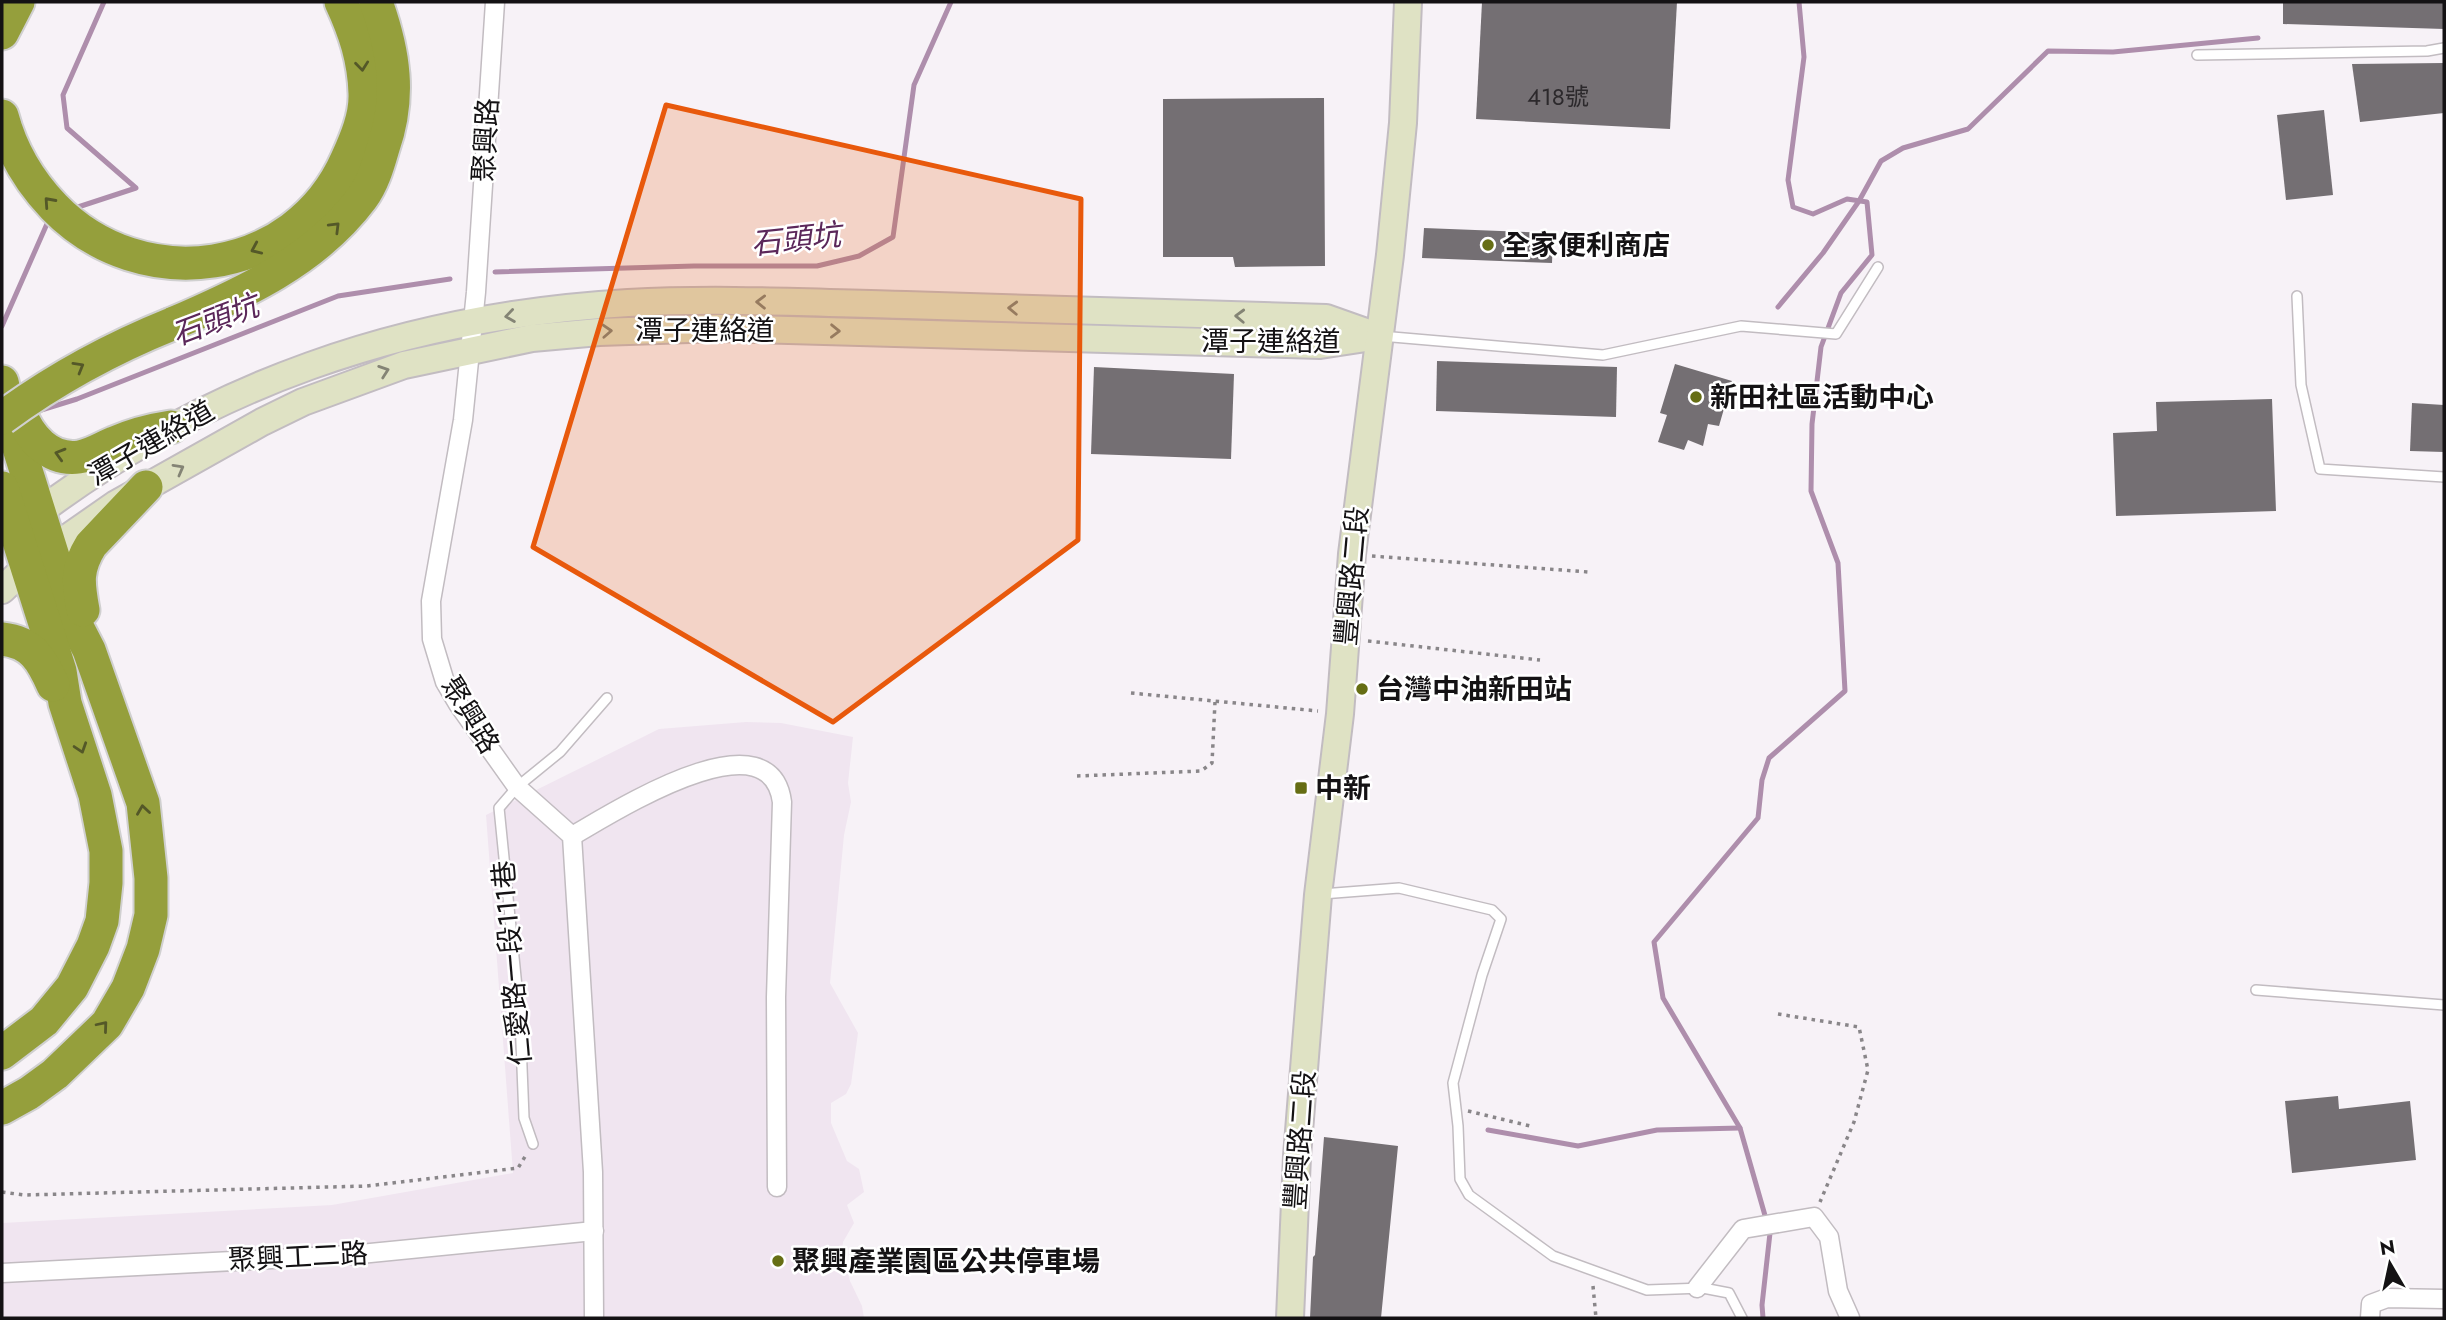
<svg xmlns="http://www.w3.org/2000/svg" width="2446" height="1320" viewBox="0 0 2446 1320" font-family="Jost,'Noto Sans TC',sans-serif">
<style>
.built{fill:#f0e5f0}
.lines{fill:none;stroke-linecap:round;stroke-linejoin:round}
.stream{stroke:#ae8eac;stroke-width:5}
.building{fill:#746f73}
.lane-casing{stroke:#c2bcc1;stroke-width:12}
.street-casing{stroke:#c2bcc1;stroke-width:21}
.secondary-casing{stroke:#c2bcc1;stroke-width:30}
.highway-casing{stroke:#d0d0d0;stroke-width:37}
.path{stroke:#898689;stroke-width:3.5;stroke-dasharray:3.5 5;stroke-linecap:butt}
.lane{stroke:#fff;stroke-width:9}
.street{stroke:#fff;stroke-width:18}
.secondary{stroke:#dfe2c4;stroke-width:26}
.highway{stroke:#959f3c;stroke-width:33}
.highway-bridge-casing{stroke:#d0d0d0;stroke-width:37;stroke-linecap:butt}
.highway-bridge{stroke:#959f3c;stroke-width:33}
.oneway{stroke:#545828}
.oneway2{stroke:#848475}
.marked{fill:#e8590c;fill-opacity:0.2;stroke:#e8590c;stroke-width:5;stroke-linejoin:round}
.poi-dot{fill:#666e14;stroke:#fff;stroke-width:2.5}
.labels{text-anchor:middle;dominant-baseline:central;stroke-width:5;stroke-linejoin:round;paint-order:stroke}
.number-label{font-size:24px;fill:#2c292c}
.street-label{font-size:28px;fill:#141214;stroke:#fff}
.poi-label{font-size:28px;font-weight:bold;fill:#141214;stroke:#fff;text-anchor:start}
.water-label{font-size:30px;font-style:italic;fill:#5b275a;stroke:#fff}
</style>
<rect width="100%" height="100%" fill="#f7f2f7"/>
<!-- built -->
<polygon class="built" points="746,722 781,723 853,737 848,783 851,802 844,835 830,983 858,1033 851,1084 846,1094 831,1103 831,1123 847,1161 859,1169 864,1192 847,1205 854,1223 843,1242 842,1251 850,1281 862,1306 864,1318 2,1318 2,1223 332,1205 513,1173 486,815 659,729"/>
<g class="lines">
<!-- stream -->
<g class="stream">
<polyline points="75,208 136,188 67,128 63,95 104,2"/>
<polyline points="495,272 694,266 817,266 859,256 893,237 914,85 951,2"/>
<polyline points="1778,307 1823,253 1859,201 1881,161 1903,148 1968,129 2048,51 2113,52 2258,38"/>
<polyline points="2,326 50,217"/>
<polyline points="38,411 77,399 338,296 450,279"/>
<polyline points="1488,1130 1578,1146 1657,1130 1740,1128"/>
<polyline points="1763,1318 1762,1305 1770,1233 1740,1128 1663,998 1654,942 1758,818 1762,780 1769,758 1845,691 1838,563 1811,491 1812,424 1821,347 1841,293 1872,255 1867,202 1847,199 1813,214 1793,207 1788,180 1804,57 1799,2"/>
</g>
</g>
<!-- building -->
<g class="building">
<polygon points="1482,2 1677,2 1670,129 1476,119"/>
<polygon points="2283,2 2444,2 2444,29 2283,24"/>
<polygon points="2444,63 2444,113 2360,122 2352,64"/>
<polygon points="1324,98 1325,266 1235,267 1233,257 1163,257 1163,99"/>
<polygon points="2324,110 2333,195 2286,200 2277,115"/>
<polygon points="1424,228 1553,233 1552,263 1422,258"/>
<polygon points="1437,361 1617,367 1616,417 1436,411"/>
<polygon points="1675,364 1732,381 1719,426 1708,424 1703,446 1688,440 1684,450 1658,442 1667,415 1660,413"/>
<polygon points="1094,367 1234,374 1231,459 1091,454"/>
<polygon points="2272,399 2276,511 2116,516 2113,433 2157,431 2156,402"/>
<polygon points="2412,403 2444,405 2444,452 2410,451"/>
<polygon points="2338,1096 2339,1109 2410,1101 2416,1160 2292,1173 2285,1101"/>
<polygon points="1324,1137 1398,1146 1381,1318 1310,1318 1313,1257 1315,1255"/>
</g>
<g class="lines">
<!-- lane casing -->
<g class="lane-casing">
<g id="lane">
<polyline points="2197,55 2427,51 2444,48"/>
<polyline points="2297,296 2301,385 2320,469 2444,477"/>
<polyline points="1381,336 1603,355 1741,326 1836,334 1878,267"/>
<polyline points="1322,894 1399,888 1492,910 1501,919 1482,975 1453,1083 1458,1126 1460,1179 1469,1195 1553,1256 1647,1290 1703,1288 1729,1293 1742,1318"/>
<polyline points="2256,990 2444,1005"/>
<polyline points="533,1144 524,1118 520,1017 499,808 517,787 560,752 607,698"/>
</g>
</g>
<!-- street casing -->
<g class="street-casing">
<g id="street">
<polyline points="495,2 476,292 463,420 431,601 432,639 445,682 458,704 517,787 572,836 593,1172 594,1318"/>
<path d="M572,836c39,-22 198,-125 210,-34l-6,195 1,190"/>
<polyline points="2,1273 350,1255 594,1231"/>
<polyline points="1697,1288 1743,1229 1814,1217 1829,1237 1838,1291 1850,1318"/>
<polyline points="2370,1318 2371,1304 2387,1298 2444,1299"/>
</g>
</g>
<!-- secondary casing -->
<g class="secondary-casing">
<g id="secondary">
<path d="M26,522c178,-137 378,-206 602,-219 92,-5 185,0 278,2 140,4 280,9 420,13l48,17"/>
<polyline points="2,590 27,566 116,504 262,422 303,402 404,365 532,338 599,332 719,328 1320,345 1379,336"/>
<polyline points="1290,1318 1297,1156 1318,895 1340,714 1352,554 1390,255 1403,123 1408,2"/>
</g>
</g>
<!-- highway casing -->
<g class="highway-casing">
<g id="highway">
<polyline points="2,33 18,2"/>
<path d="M2,116c9,34 28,66 52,91 87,90 241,70 293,-48 9,-20 19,-43 18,-66 -1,-33 -10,-61 -24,-91"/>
<path d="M172,324c70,-30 143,-63 190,-126 11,-15 16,-33 21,-50 18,-51 11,-96 -7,-146"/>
<polyline points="2,382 12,426 72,617 89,650 143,803 151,878 151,915 143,949 128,988 107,1024 55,1074 29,1093 2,1108"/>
<path d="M19,411c10,26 30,50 60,46 13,-2 23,-9 35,-14 18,-8 37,-13 57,-16"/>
<polyline points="2,488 60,671 65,703 95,795 106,851 106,883 102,921 93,946 72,987 44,1021 2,1053"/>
<path d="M83,610c-5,-27 -7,-41 8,-65l55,-58"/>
<path d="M2,639c30,3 40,21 51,46"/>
</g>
</g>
<!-- path -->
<g class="path">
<polyline points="1372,556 1589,572"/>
<polyline points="1368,641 1540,660"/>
<polyline points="1131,693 1318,711"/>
<polyline points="1077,776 1201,771 1212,763 1215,702"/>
<polyline points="1778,1014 1859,1027 1868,1070 1854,1122 1820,1202"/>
<polyline points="1468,1111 1530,1126"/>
<polyline points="2,1192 24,1195 367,1186 518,1168 526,1155"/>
<polyline points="1593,1286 1596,1318"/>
</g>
<!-- lane -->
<use href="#lane" class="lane"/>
<!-- street -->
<use href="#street" class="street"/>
<!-- secondary -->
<use href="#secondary" class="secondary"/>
<!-- highway -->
<use href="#highway" class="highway"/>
<!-- highway-bridge casing -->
<g class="highway-bridge-casing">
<path id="highway-bridge" d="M2,418c53,-39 108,-69 170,-94"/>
</g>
<!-- highway-bridge -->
<use href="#highway-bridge" class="highway-bridge"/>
</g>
<!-- one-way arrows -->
<defs><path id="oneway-chevron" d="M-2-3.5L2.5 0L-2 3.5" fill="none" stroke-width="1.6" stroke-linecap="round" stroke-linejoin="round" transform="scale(1.75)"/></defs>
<g class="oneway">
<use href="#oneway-chevron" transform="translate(362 66) rotate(84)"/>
<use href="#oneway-chevron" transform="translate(49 202) rotate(-132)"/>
<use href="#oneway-chevron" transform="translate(335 227) rotate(-45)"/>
<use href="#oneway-chevron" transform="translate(256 249) rotate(156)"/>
<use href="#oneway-chevron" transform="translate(79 367) rotate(-30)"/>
<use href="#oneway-chevron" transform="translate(60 454) rotate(-164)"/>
<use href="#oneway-chevron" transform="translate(81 748) rotate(72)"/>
<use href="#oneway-chevron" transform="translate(143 810) rotate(-98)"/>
<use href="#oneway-chevron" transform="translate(103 1026) rotate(-50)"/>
</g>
<g class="oneway2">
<use href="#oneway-chevron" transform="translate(761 302) rotate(-179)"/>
<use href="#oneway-chevron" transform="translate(1013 308) rotate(-178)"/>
<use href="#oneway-chevron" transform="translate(510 316) rotate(172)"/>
<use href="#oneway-chevron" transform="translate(1240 316) rotate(-178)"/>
<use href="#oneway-chevron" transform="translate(607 331) rotate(-3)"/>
<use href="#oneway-chevron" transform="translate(835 331) rotate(1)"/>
<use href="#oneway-chevron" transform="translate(384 371) rotate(-19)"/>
<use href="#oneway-chevron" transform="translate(179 469) rotate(-29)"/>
</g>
<!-- marked area -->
<path class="marked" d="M666,105l415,94 -3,341 -245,182 -300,-175z"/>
<!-- markers -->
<g class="poi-dot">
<circle cx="1488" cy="245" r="7"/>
<circle cx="1696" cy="397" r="7"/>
<circle cx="1362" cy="689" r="7"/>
<rect x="1294" y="781" width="14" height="14" rx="3.5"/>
<circle cx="778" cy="1261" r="7"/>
</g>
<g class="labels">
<!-- number labels -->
<g class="number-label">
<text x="1558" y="96">418號</text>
</g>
<!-- street labels -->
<g class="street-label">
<text transform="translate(486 140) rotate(-87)">聚興路</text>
<text x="705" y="330">潭子連絡道</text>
<text x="1271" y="341">潭子連絡道</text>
<text transform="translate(151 443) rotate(-30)">潭子連絡道</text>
<text transform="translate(1352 576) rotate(-85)">豐興路二段</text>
<text transform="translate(470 715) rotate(58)">聚興路</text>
<text transform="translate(512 963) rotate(-95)">仁愛路一段111巷</text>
<text transform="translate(1300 1140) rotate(-86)">豐興路二段</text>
<text transform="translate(298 1257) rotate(-3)">聚興工二路</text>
</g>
<!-- poi labels -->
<g class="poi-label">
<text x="1502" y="245">全家便利商店</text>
<text x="1710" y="397">新田社區活動中心</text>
<text x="1376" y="689">台灣中油新田站</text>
<text x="1315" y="788">中新</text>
<text x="792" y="1261">聚興產業園區公共停車場</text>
</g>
<!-- water labels -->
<g class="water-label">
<text transform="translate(796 239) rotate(-6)">石頭坑</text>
<text transform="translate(215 320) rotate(-21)">石頭坑</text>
</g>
</g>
<!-- border -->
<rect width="2446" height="1320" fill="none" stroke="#141214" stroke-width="7"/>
<!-- north arrow -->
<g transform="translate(2390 1264) rotate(351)" stroke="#ffffff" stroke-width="5" paint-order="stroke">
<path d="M0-5L12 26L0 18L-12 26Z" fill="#141214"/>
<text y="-10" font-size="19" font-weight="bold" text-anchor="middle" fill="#141214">N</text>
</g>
</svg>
